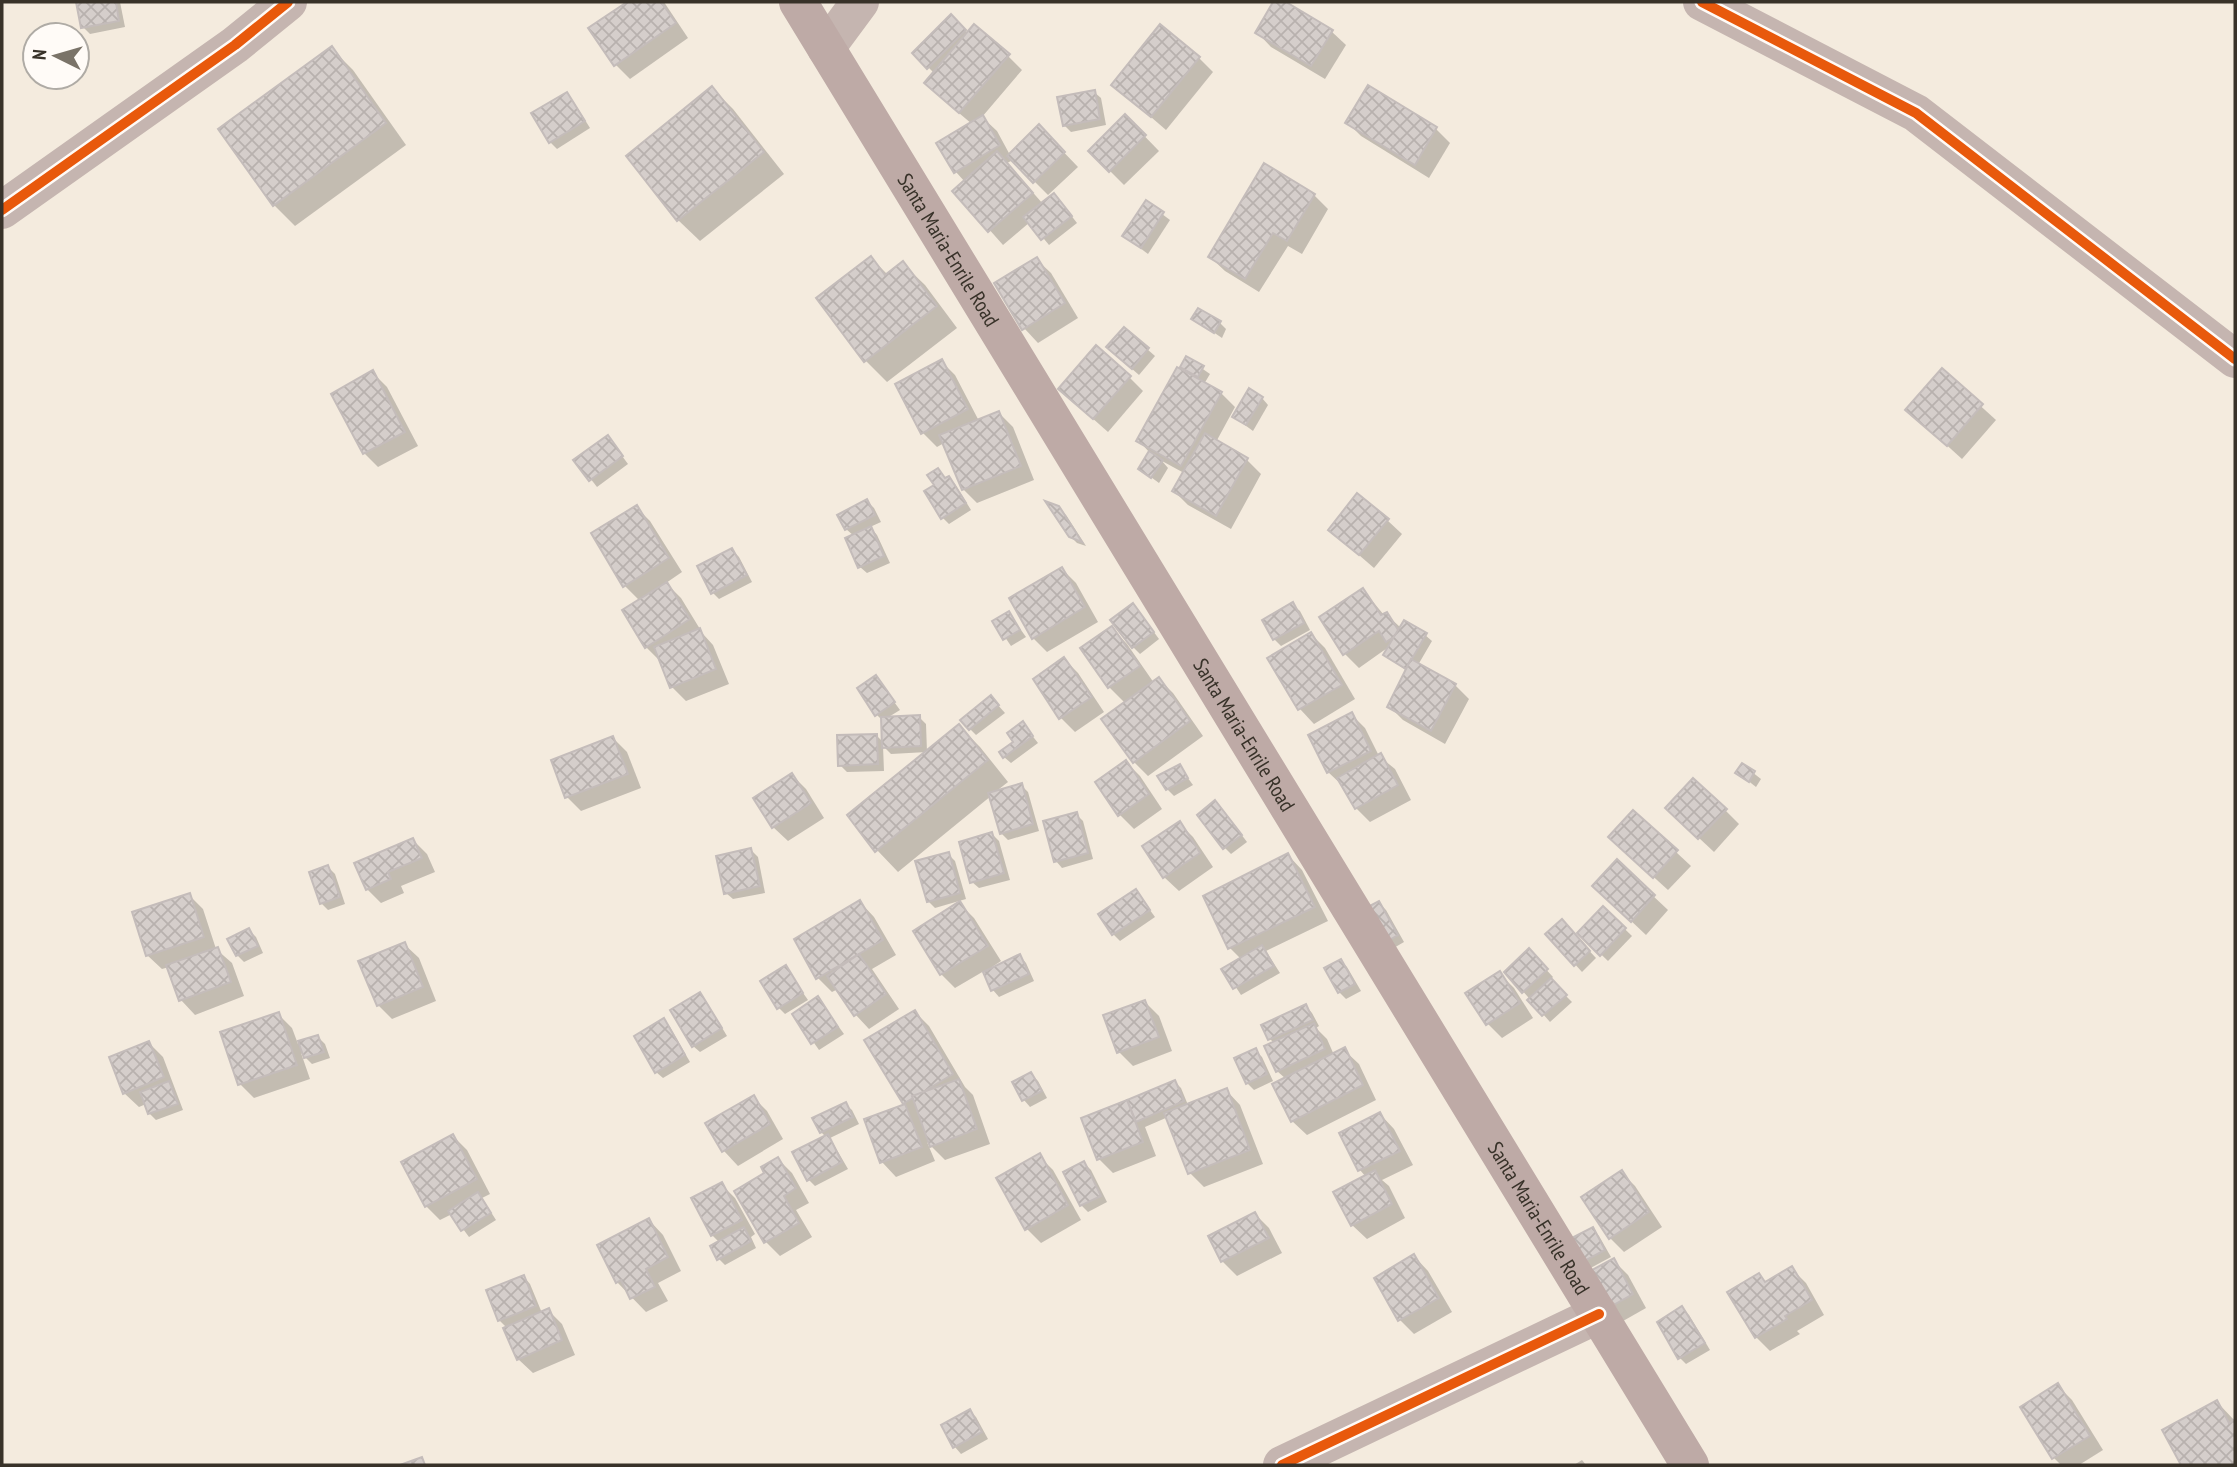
<svg xmlns="http://www.w3.org/2000/svg" width="2237" height="1467" viewBox="0 0 2237 1467" font-family="'PT Sans Narrow',sans-serif">
<style>
.shadow{fill:#0003}
.building{fill:url(#building-cross-hatch);stroke:#c4bcba;stroke-width:2}
.lines{fill:none;stroke-linecap:round;stroke-linejoin:round}
.minor{stroke:#c5b5b0;stroke-width:38}
.major{stroke:#beaaa6;stroke-width:38}
.cycleway-casing{stroke:#fffbf7;stroke-width:15}
.cycleway{stroke:#e8590c;stroke-width:10}
.labels{text-anchor:middle;dominant-baseline:central;stroke-width:5;stroke-linejoin:round;paint-order:stroke}
.street-label{font-size:21px;fill:#383229;stroke:#fffbf7}
</style>
<defs>
<pattern id="building-cross-hatch" width="8" height="8" patternUnits="userSpaceOnUse" patternTransform="scale(1.75)"><rect width="8" height="8" fill="#d5cecb"/><path d="M0 0l8 8M0 8l8-8" fill="none" stroke="#b8b1ae"/></pattern>
</defs>
<rect width="100%" height="100%" fill="#f4ebde"/>
<!-- shadow -->
<g class="shadow">
<polygon points="78,2 120,2 125,27 90,34 83,27"/>
<polygon points="630,2 664,2 688,38 630,79 616,65 591,29"/>
<polygon points="1275,2 1283,2 1331,31 1346,45 1325,79 1271,47 1257,32"/>
<polygon points="951,17 968,34 1008,56 1022,70 982,117 997,131 1010,155 1053,141 1078,167 1048,195 1013,160 1007,163 1043,204 1060,201 1077,223 1049,245 1030,222 1003,245 955,191 965,182 956,172 939,144 972,124 940,97 934,73 914,53"/>
<polygon points="331,48 353,70 406,145 295,226 274,205"/>
<polygon points="1199,58 1213,72 1166,130 1114,85"/>
<polygon points="712,88 733,109 784,174 700,241 678,220"/>
<polygon points="1094,92 1101,98 1106,125 1071,132 1064,125"/>
<polygon points="567,94 573,101 590,128 557,149 550,142"/>
<polygon points="1125,116 1159,151 1124,185 1090,151"/>
<polygon points="1347,122 1436,129 1450,143 1429,178 1361,136"/>
<polygon points="1314,195 1328,209 1302,254 1288,246 1259,292 1225,271 1210,257"/>
<polygon points="1146,202 1170,220 1148,254 1124,236"/>
<polygon points="871,258 888,275 903,264 925,285 957,328 887,382 866,361"/>
<polygon points="1036,259 1051,273 1078,318 1038,343 1024,328"/>
<polygon points="1194,319 1220,323 1226,329 1222,338"/>
<polygon points="1124,329 1155,356 1139,375 1115,354"/>
<polygon points="1187,358 1210,374 1204,384 1221,393 1235,407 1216,442 1247,460 1261,474 1231,529 1188,505 1174,491 1184,473 1162,461 1168,468 1159,483 1140,469 1150,453 1139,441 1192,376 1182,366"/>
<polygon points="941,361 955,375 979,421 999,413 1013,427 1034,480 977,503 963,489 944,443 937,447 923,433"/>
<polygon points="1942,371 1996,420 1962,459 1908,410"/>
<polygon points="373,373 387,387 418,446 378,467 364,453"/>
<polygon points="1129,377 1143,391 1108,432 1074,402"/>
<polygon points="1262,398 1268,405 1253,431 1234,417"/>
<polygon points="608,437 628,464 597,487 576,460"/>
<polygon points="938,470 946,479 949,478 955,484 971,510 949,524 942,517 936,486"/>
<polygon points="867,501 874,508 881,522 870,527 877,535 890,563 867,573 860,567 854,536 846,529"/>
<polygon points="636,507 650,521 682,572 666,583 681,598 703,634 713,645 729,684 686,701 672,687 660,661 646,647 640,601 625,586"/>
<polygon points="1058,508 1066,515 1086,546 1077,543 1070,536"/>
<polygon points="1387,520 1402,534 1374,568 1330,530"/>
<polygon points="732,550 739,557 752,582 719,599 713,593"/>
<polygon points="1062,569 1076,583 1098,622 1047,652 1033,638"/>
<polygon points="1363,590 1384,615 1386,614 1401,628 1425,635 1432,641 1418,665 1455,685 1469,699 1445,744 1403,720 1389,706 1407,671 1386,655 1390,646 1359,668 1345,654 1321,618"/>
<polygon points="1293,605 1300,611 1310,630 1281,646 1274,639"/>
<polygon points="1139,612 1159,639 1140,654 1130,644"/>
<polygon points="1009,613 1026,637 1011,646 994,621"/>
<polygon points="1112,628 1127,644 1154,683 1159,679 1173,693 1203,736 1148,776 1134,762 1125,703 1109,687"/>
<polygon points="1311,634 1325,648 1355,699 1314,724 1300,709 1270,658"/>
<polygon points="1064,659 1078,673 1104,712 1075,732 1061,718"/>
<polygon points="876,677 900,710 887,718 919,717 926,724 927,752 959,726 980,747 1008,782 994,793 1021,785 1028,792 1039,831 1008,840 1001,833 991,796 898,872 877,850 927,752 891,754 883,746 884,771 847,772 840,765 876,735 884,743 883,721 877,715"/>
<polygon points="997,704 1005,713 976,735 970,729"/>
<polygon points="1351,714 1365,728 1379,756 1395,769 1411,800 1370,822 1356,808 1343,786 1328,772"/>
<polygon points="1023,724 1038,743 1011,763 1004,757 1016,742"/>
<polygon points="613,738 627,752 641,788 581,811 567,797"/>
<polygon points="1126,762 1140,776 1162,809 1134,829 1120,815"/>
<polygon points="1743,765 1761,779 1756,787 1737,772"/>
<polygon points="1179,766 1193,785 1174,796 1167,789"/>
<polygon points="792,775 806,789 824,818 788,841 773,827"/>
<polygon points="1222,809 1247,842 1231,854 1225,848"/>
<polygon points="1725,810 1739,824 1714,852 1682,822"/>
<polygon points="1633,812 1691,866 1668,890 1625,851"/>
<polygon points="1076,814 1083,821 1093,859 1062,868 1056,861"/>
<polygon points="1179,823 1193,837 1213,867 1179,891 1164,877"/>
<polygon points="992,834 999,841 1010,880 979,888 972,882"/>
<polygon points="413,840 427,854 435,872 401,886 404,893 381,903 367,889"/>
<polygon points="751,850 758,857 765,893 733,899 726,893"/>
<polygon points="948,854 955,861 966,899 935,908 928,901"/>
<polygon points="1288,855 1302,870 1328,921 1266,951 1280,973 1241,995 1224,969 1241,959 1230,948 1205,897"/>
<polygon points="1617,862 1668,910 1646,935 1609,900"/>
<polygon points="328,867 335,874 345,904 328,910 321,903"/>
<polygon points="1136,891 1155,917 1120,941 1113,934"/>
<polygon points="189,895 203,909 216,949 232,963 244,996 195,1015 181,1000 169,967 162,969 147,955"/>
<polygon points="860,902 874,917 896,955 872,969 899,1009 869,1029 855,1014 838,989 832,992 818,978 796,940"/>
<polygon points="1379,903 1386,910 1404,942 1392,949"/>
<polygon points="960,904 974,918 1001,961 992,967 993,969 1020,956 1026,963 1034,981 999,997 993,990 984,971 955,988 941,974"/>
<polygon points="1603,908 1632,936 1608,961 1579,933"/>
<polygon points="1568,928 1596,958 1582,972 1548,934"/>
<polygon points="249,930 256,937 263,953 244,962 237,955"/>
<polygon points="404,944 419,958 436,1001 392,1019 378,1005"/>
<polygon points="1529,951 1553,977 1550,980 1572,1002 1550,1022 1506,972"/>
<polygon points="1341,961 1347,967 1361,991 1346,999 1339,992"/>
<polygon points="785,967 808,1000 785,1014 779,1008"/>
<polygon points="1500,974 1514,988 1533,1018 1502,1038 1488,1024 1468,994"/>
<polygon points="700,994 706,1001 727,1036 700,1052 693,1046"/>
<polygon points="818,998 844,1034 819,1050 794,1014"/>
<polygon points="1145,1002 1159,1016 1172,1051 1133,1066 1119,1052"/>
<polygon points="1306,1006 1312,1013 1319,1026 1316,1028 1327,1039 1334,1055 1344,1050 1359,1064 1376,1100 1307,1135 1292,1121 1286,1079 1277,1071 1274,1043 1270,1039"/>
<polygon points="915,1012 929,1026 965,1087 973,1095 990,1144 945,1160 927,1142 935,1161 896,1177 882,1162 866,1120 906,1105 904,1103"/>
<polygon points="278,1014 292,1028 298,1044 318,1037 325,1044 330,1058 312,1064 301,1053 310,1079 254,1098 240,1084"/>
<polygon points="664,1020 670,1027 690,1062 663,1078 656,1072"/>
<polygon points="149,1043 163,1057 183,1110 156,1120 149,1113 146,1104 139,1107 124,1093"/>
<polygon points="1255,1050 1262,1057 1273,1081 1254,1090 1247,1083"/>
<polygon points="1031,1074 1038,1081 1047,1098 1030,1107 1024,1100 1015,1083"/>
<polygon points="1175,1082 1181,1088 1188,1105 1226,1090 1240,1105 1263,1164 1204,1187 1190,1173 1168,1117 1145,1127 1156,1156 1113,1173 1099,1159 1127,1102"/>
<polygon points="753,1097 767,1111 783,1139 738,1166 724,1151 707,1124"/>
<polygon points="845,1104 852,1110 859,1124 830,1138 848,1169 815,1186 809,1180 826,1137 821,1132"/>
<polygon points="1380,1114 1394,1129 1413,1165 1382,1180 1389,1186 1405,1218 1367,1239 1352,1225 1366,1177 1360,1170 1341,1134"/>
<polygon points="453,1136 467,1150 490,1194 482,1198 496,1220 469,1237 452,1214 440,1220 426,1206"/>
<polygon points="1039,1156 1053,1170 1081,1220 1041,1243 1026,1228"/>
<polygon points="778,1159 792,1173 809,1203 796,1210 812,1237 780,1256 766,1242 736,1191 767,1174"/>
<polygon points="1084,1163 1091,1170 1107,1202 1088,1212 1081,1205"/>
<polygon points="1621,1172 1635,1186 1662,1227 1624,1252 1610,1238"/>
<polygon points="721,1184 735,1198 755,1234 751,1237 756,1248 725,1265 719,1259 719,1242 712,1235 693,1199"/>
<polygon points="1255,1214 1269,1228 1282,1253 1237,1276 1222,1261 1210,1236"/>
<polygon points="649,1220 663,1235 681,1271 658,1283 668,1301 646,1312 617,1282 599,1246"/>
<polygon points="1593,1229 1599,1236 1611,1257 1585,1271"/>
<polygon points="1414,1256 1428,1271 1452,1312 1414,1334 1400,1320 1376,1278"/>
<polygon points="1614,1261 1628,1275 1646,1308 1616,1325 1584,1277"/>
<polygon points="1792,1269 1806,1283 1824,1315 1797,1331 1800,1334 1770,1351 1756,1337 1759,1275 1767,1283"/>
<polygon points="524,1277 530,1284 542,1313 548,1310 562,1324 575,1355 533,1373 518,1359 507,1328 499,1320"/>
<polygon points="1682,1309 1689,1315 1710,1350 1686,1364 1680,1358"/>
<polygon points="2058,1386 2072,1400 2103,1450 2079,1465 2061,1465 2054,1458 2023,1408"/>
<polygon points="2217,1402 2235,1421 2235,1465 2183,1465 2164,1431"/>
<polygon points="970,1411 976,1417 988,1439 961,1454 955,1447"/>
<polygon points="1582,1460 1586,1465 1574,1465"/>
</g>
<!-- building -->
<g class="building">
<polygon points="76,2 116,2 119,21 81,28"/>
<polygon points="627,2 661,2 676,23 614,66 588,28"/>
<polygon points="1273,2 1286,2 1333,30 1311,66 1255,33"/>
<polygon points="951,14 966,30 927,69 912,53"/>
<polygon points="974,24 1010,54 959,113 924,83"/>
<polygon points="1160,24 1200,57 1151,117 1111,85"/>
<polygon points="332,46 386,123 273,206 218,129"/>
<polygon points="1368,85 1437,127 1415,165 1345,123"/>
<polygon points="712,86 764,152 677,221 626,156"/>
<polygon points="1095,90 1100,119 1063,126 1057,97"/>
<polygon points="567,92 585,121 549,143 531,113"/>
<polygon points="1125,114 1146,135 1109,172 1088,151"/>
<polygon points="983,115 1000,145 954,173 936,143"/>
<polygon points="1039,124 1065,152 1033,183 1007,156"/>
<polygon points="997,151 1033,193 988,232 952,191"/>
<polygon points="1264,163 1315,194 1287,241 1273,233 1245,279 1208,257"/>
<polygon points="1054,193 1072,216 1041,240 1023,217"/>
<polygon points="1146,200 1164,212 1141,248 1122,236"/>
<polygon points="871,256 885,275 903,261 937,306 864,362 816,298"/>
<polygon points="1037,257 1065,303 1022,330 994,283"/>
<polygon points="1198,308 1221,321 1214,333 1191,319"/>
<polygon points="1124,327 1149,348 1132,369 1106,347"/>
<polygon points="1096,345 1131,376 1093,419 1058,389"/>
<polygon points="1186,356 1204,366 1198,377 1180,367"/>
<polygon points="942,359 968,409 921,434 895,384"/>
<polygon points="1177,367 1222,392 1181,466 1136,441"/>
<polygon points="1942,368 1983,404 1947,446 1905,410"/>
<polygon points="373,370 405,432 363,454 331,394"/>
<polygon points="1249,388 1263,397 1246,425 1232,417"/>
<polygon points="999,411 1021,466 962,490 939,435"/>
<polygon points="1205,433 1248,458 1216,516 1172,491"/>
<polygon points="608,435 623,456 589,481 573,460"/>
<polygon points="1149,451 1163,460 1151,478 1138,469"/>
<polygon points="938,468 945,478 949,476 966,503 941,519 924,491 934,485 927,475"/>
<polygon points="1357,493 1389,519 1359,555 1328,530"/>
<polygon points="867,499 875,515 845,530 837,515"/>
<polygon points="1045,501 1059,506 1082,542 1069,537"/>
<polygon points="637,505 669,558 623,587 591,533"/>
<polygon points="871,526 884,556 858,568 845,538"/>
<polygon points="732,548 747,575 711,594 697,566"/>
<polygon points="1062,567 1085,607 1032,639 1009,598"/>
<polygon points="667,582 690,619 645,648 622,610"/>
<polygon points="1363,588 1381,615 1387,612 1400,633 1386,642 1379,631 1343,655 1319,617"/>
<polygon points="1293,602 1304,623 1273,640 1262,620"/>
<polygon points="1133,603 1154,632 1132,648 1110,620"/>
<polygon points="1009,611 1020,630 1003,640 992,621"/>
<polygon points="1404,620 1427,633 1406,669 1383,655"/>
<polygon points="1112,626 1140,666 1108,688 1080,648"/>
<polygon points="700,628 716,669 670,688 654,647"/>
<polygon points="1311,632 1342,685 1298,710 1267,658"/>
<polygon points="1064,657 1092,697 1059,719 1033,679"/>
<polygon points="1411,659 1456,684 1431,731 1387,707"/>
<polygon points="876,675 895,702 875,716 857,688"/>
<polygon points="1159,677 1190,721 1133,763 1101,719"/>
<polygon points="991,695 999,705 969,730 960,720"/>
<polygon points="1352,712 1371,751 1327,773 1308,735"/>
<polygon points="920,715 921,746 882,748 881,717"/>
<polygon points="1023,721 1033,736 1003,758 999,752 1013,742 1007,733"/>
<polygon points="959,724 988,760 875,852 847,815"/>
<polygon points="877,734 878,764 838,766 837,735"/>
<polygon points="613,736 628,774 565,798 551,760"/>
<polygon points="1381,753 1398,785 1355,809 1337,778"/>
<polygon points="1126,760 1149,794 1118,816 1095,782"/>
<polygon points="1742,763 1755,771 1749,782 1735,773"/>
<polygon points="1180,764 1188,778 1166,790 1157,776"/>
<polygon points="792,773 811,803 772,828 753,798"/>
<polygon points="1693,778 1727,809 1698,839 1665,808"/>
<polygon points="1022,783 1033,824 1000,834 988,793"/>
<polygon points="1215,800 1242,835 1223,849 1197,815"/>
<polygon points="1633,810 1678,850 1653,878 1608,837"/>
<polygon points="1077,812 1088,853 1054,862 1043,821"/>
<polygon points="1180,821 1200,853 1163,878 1142,846"/>
<polygon points="992,832 1004,873 970,883 959,842"/>
<polygon points="413,838 422,858 388,872 391,879 366,890 354,863"/>
<polygon points="751,848 760,886 724,894 716,856"/>
<polygon points="949,852 960,893 927,902 915,861"/>
<polygon points="1288,853 1315,907 1228,949 1203,896"/>
<polygon points="1617,859 1655,895 1631,922 1592,886"/>
<polygon points="328,865 340,897 320,904 309,872"/>
<polygon points="1136,889 1150,910 1112,935 1098,914"/>
<polygon points="190,893 204,937 146,956 132,912"/>
<polygon points="860,900 883,940 816,979 794,939"/>
<polygon points="960,901 988,946 940,975 913,931"/>
<polygon points="1379,901 1398,935 1384,943 1364,909"/>
<polygon points="1603,906 1626,928 1600,956 1577,933"/>
<polygon points="1562,919 1590,951 1574,966 1545,934"/>
<polygon points="249,928 258,946 236,956 227,939"/>
<polygon points="405,942 423,987 377,1006 358,961"/>
<polygon points="1262,945 1274,966 1233,989 1221,969"/>
<polygon points="218,947 231,982 179,1001 166,965"/>
<polygon points="1529,948 1548,969 1522,993 1504,972"/>
<polygon points="859,954 886,994 854,1016 827,976"/>
<polygon points="1020,954 1029,974 991,991 983,972"/>
<polygon points="1341,959 1355,984 1338,993 1324,968"/>
<polygon points="786,965 803,993 777,1009 760,981"/>
<polygon points="1500,971 1520,1003 1486,1025 1465,993"/>
<polygon points="1551,978 1567,995 1542,1016 1527,1000"/>
<polygon points="700,992 722,1028 692,1047 670,1010"/>
<polygon points="818,996 838,1027 811,1044 792,1014"/>
<polygon points="1145,1000 1159,1037 1117,1053 1103,1015"/>
<polygon points="1306,1004 1313,1020 1268,1040 1261,1025"/>
<polygon points="915,1010 953,1074 903,1104 864,1040"/>
<polygon points="279,1012 297,1065 238,1085 220,1032"/>
<polygon points="664,1018 685,1055 655,1073 634,1036"/>
<polygon points="1314,1023 1325,1049 1276,1072 1264,1046"/>
<polygon points="318,1035 324,1052 304,1058 298,1041"/>
<polygon points="149,1041 164,1077 123,1094 109,1057"/>
<polygon points="1345,1047 1363,1085 1291,1122 1272,1084"/>
<polygon points="1256,1048 1267,1074 1246,1084 1234,1058"/>
<polygon points="1031,1072 1042,1091 1022,1101 1012,1082"/>
<polygon points="959,1079 977,1129 930,1147 912,1096"/>
<polygon points="1175,1080 1184,1101 1136,1122 1127,1100"/>
<polygon points="169,1081 178,1104 148,1114 140,1092"/>
<polygon points="1227,1088 1250,1150 1188,1174 1164,1113"/>
<polygon points="754,1095 770,1124 722,1152 705,1123"/>
<polygon points="1127,1100 1143,1142 1097,1160 1081,1118"/>
<polygon points="846,1102 853,1117 820,1133 812,1118"/>
<polygon points="905,1104 922,1147 880,1163 864,1119"/>
<polygon points="1380,1112 1400,1151 1358,1171 1339,1133"/>
<polygon points="453,1134 477,1179 425,1207 401,1162"/>
<polygon points="828,1134 842,1162 807,1181 792,1152"/>
<polygon points="1040,1153 1068,1205 1025,1230 996,1178"/>
<polygon points="778,1157 796,1188 784,1196 799,1223 764,1243 734,1191 764,1173 761,1167"/>
<polygon points="1084,1161 1101,1196 1080,1206 1063,1172"/>
<polygon points="1375,1170 1392,1204 1351,1226 1333,1192"/>
<polygon points="1622,1170 1649,1212 1609,1239 1581,1197"/>
<polygon points="722,1182 742,1220 711,1236 691,1198"/>
<polygon points="478,1192 491,1213 461,1231 448,1211"/>
<polygon points="1255,1212 1269,1238 1221,1262 1208,1236"/>
<polygon points="649,1218 668,1257 646,1269 655,1287 630,1299 621,1280 616,1283 597,1245"/>
<polygon points="744,1227 751,1241 717,1260 710,1246"/>
<polygon points="1593,1227 1605,1250 1577,1265 1564,1242"/>
<polygon points="1414,1254 1439,1298 1398,1321 1374,1278"/>
<polygon points="1614,1258 1633,1294 1601,1312 1581,1276"/>
<polygon points="1792,1266 1812,1300 1785,1316 1787,1319 1755,1338 1727,1292 1759,1273 1765,1282"/>
<polygon points="524,1275 536,1306 498,1321 486,1290"/>
<polygon points="1682,1306 1705,1343 1678,1359 1657,1322"/>
<polygon points="549,1308 562,1340 517,1360 503,1328"/>
<polygon points="2058,1383 2090,1436 2052,1459 2020,1407"/>
<polygon points="2217,1400 2229,1423 2235,1419 2235,1465 2181,1465 2162,1430"/>
<polygon points="970,1409 982,1432 953,1448 941,1425"/>
<polygon points="422,1457 425,1465 400,1465"/>
</g>
<g class="lines">
<!-- minor -->
<g class="minor">
<polyline points="1702,2 1916,113 2235,359"/>
<polyline points="826,48 860,2"/>
<polyline points="2,210 235,45 288,2"/>
<polyline points="1282,1465 1599,1314"/>
</g>
<!-- major -->
<path class="major" id="s1" d="M798,2l892,1463"/>
<!-- cycleway casing -->
<g class="cycleway-casing">
<g id="cycleway">
<polyline points="1702,2 1916,113 2235,359"/>
<polyline points="2,210 235,45 288,2"/>
<polyline points="1282,1465 1599,1314"/>
</g>
</g>
<!-- cycleway -->
<use href="#cycleway" class="cycleway"/>
</g>
<g class="labels">
<!-- street labels -->
<g class="street-label">
<text stroke="none"><textPath href="#s1" startOffset="290">Santa Maria-Enrile Road</textPath></text>
<text stroke="none"><textPath href="#s1" startOffset="858">Santa Maria-Enrile Road</textPath></text>
<text stroke="none"><textPath href="#s1" startOffset="1424">Santa Maria-Enrile Road</textPath></text>
</g>
</g>
<!-- border -->
<rect width="2237" height="1467" fill="none" stroke="#383229" stroke-width="7"/>
<!-- north arrow -->
<g transform="translate(56 56) rotate(275)"><circle r="33" fill="#fffbf7" stroke="#afaba5" stroke-width="2"/>
<path d="M0-5L12 26L0 18L-12 26Z" fill="#7a7368"/>
<text y="-10" font-size="19" font-weight="bold" text-anchor="middle" fill="#383229">N</text>
</g>
</svg>
